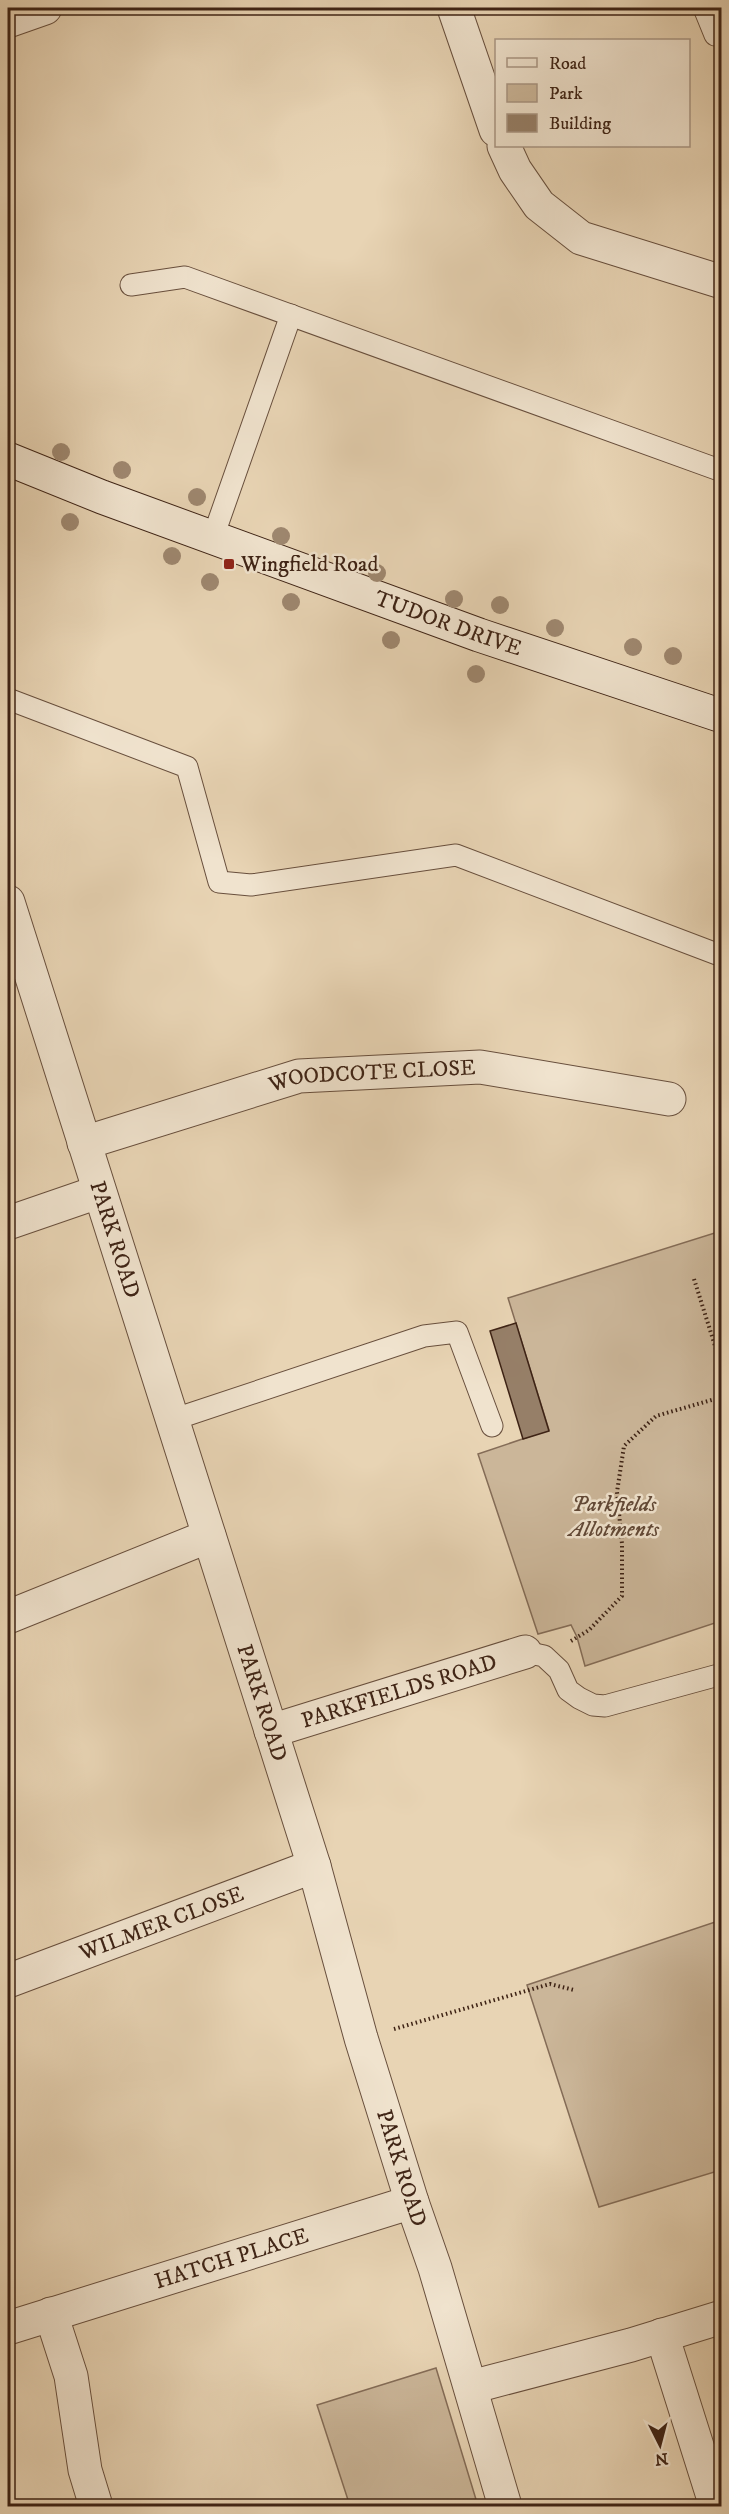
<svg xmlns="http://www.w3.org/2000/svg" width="729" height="2514" viewBox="0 0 729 2514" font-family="'IM FELL DW Pica',serif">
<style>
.green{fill:#cbb699;stroke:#846c57;stroke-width:1.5}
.building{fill:#967f68;stroke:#3e2315;stroke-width:1.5}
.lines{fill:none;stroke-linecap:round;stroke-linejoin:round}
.lane-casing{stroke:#684f3d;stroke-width:23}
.street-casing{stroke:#684f3d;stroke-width:35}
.secondary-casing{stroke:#3e2315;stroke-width:35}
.path{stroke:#3e2315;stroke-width:4;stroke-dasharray:1.5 3;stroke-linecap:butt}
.lane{stroke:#f0e3ce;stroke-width:21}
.street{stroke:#f0e3ce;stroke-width:33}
.secondary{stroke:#f0e3ce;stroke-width:33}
.tree{fill:#9e876f}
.poi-dot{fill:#8f2418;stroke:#f0e3ce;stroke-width:2}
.labels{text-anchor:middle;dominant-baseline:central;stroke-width:5;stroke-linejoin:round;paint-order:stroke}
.poi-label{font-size:22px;fill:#3e2315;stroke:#f0e3ce;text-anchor:start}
.street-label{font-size:22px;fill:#3e2315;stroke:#f0e3ce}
.park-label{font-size:22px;font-style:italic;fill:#614836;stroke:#f0e3ce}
</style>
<rect width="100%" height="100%" fill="#e8d4b4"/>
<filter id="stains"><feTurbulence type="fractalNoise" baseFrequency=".00333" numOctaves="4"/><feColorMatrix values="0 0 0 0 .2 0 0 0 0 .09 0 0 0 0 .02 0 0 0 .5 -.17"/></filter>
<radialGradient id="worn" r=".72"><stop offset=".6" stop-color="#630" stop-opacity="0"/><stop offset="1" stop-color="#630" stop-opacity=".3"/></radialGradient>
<!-- green -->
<g class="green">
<polygon points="721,1231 721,1621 585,1666 577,1637 571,1625 538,1634 478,1454 549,1430 508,1298"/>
<polygon points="721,1920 721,2170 599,2207 527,1985"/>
<polygon points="436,2368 478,2506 350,2506 317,2405"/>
</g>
<!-- building -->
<polygon class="building" points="516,1323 549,1431 523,1439 490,1331"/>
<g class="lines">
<!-- lane casing -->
<g class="lane-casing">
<g id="lane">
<polyline points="704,8 715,35"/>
<polyline points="131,285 185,277 722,471"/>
<polyline points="213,537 291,315"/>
<polyline points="8,699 187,767 219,882 251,885 456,855 722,956"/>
<polyline points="172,1420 424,1336 457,1332 492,1426"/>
<polyline points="525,1652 544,1656 559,1670 568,1690 579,1698 593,1705 605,1706 722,1674"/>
</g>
</g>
<!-- street casing -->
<g class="street-casing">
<g id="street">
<polyline points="454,8 496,130"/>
<polyline points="8,21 45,8"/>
<polyline points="504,146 515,170 539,205 581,238 722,282"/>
<path id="s1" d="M8,902l306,964 47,172 51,164 23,66 70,238"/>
<path id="s2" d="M84,1143l215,-67 181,-9 189,32"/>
<polyline points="8,1223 98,1192"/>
<polyline points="8,1617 209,1536"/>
<path id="s3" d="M271,1731l254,-79"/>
<path id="s4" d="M8,1981l306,-115"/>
<polyline points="51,2314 71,2376 85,2470 96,2506"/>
<path id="s5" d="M8,2328l404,-126"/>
<polyline points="662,2335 716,2506"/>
<polyline points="471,2387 631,2345 722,2317"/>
</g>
</g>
<!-- secondary casing -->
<g class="secondary-casing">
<g id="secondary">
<path id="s6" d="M8,459l94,38 377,138 243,81"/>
</g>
</g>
<!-- path -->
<g class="path">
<polyline points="694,1279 722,1368"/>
<polyline points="571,1641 589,1630 622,1596 622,1544 617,1492 624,1446 656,1416 722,1397"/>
<polyline points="394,2029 550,1984 574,1990"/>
</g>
<!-- lane -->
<use href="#lane" class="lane"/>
<!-- street -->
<use href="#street" class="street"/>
<!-- secondary -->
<use href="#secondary" class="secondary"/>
</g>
<!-- trees -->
<g class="tree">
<circle cx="61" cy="452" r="9"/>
<circle cx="122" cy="470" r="9"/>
<circle cx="197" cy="497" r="9"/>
<circle cx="70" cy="522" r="9"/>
<circle cx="281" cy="536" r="9"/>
<circle cx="172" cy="556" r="9"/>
<circle cx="377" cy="573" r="9"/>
<circle cx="210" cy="582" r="9"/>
<circle cx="454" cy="599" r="9"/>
<circle cx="291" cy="602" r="9"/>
<circle cx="500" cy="605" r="9"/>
<circle cx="555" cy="628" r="9"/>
<circle cx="391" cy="640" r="9"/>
<circle cx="633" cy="647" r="9"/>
<circle cx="673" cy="656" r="9"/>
<circle cx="476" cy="674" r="9"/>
</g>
<!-- markers -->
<rect class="poi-dot" x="223" y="558" width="12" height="12" rx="3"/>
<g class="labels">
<!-- poi labels -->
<g class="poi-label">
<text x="241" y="564">Wingfield Road</text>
</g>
<!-- street labels -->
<g class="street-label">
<text stroke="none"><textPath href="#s6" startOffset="470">TUDOR DRIVE</textPath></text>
<text stroke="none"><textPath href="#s2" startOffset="298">WOODCOTE CLOSE</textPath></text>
<text stroke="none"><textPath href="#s1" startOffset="354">PARK ROAD</textPath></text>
<text stroke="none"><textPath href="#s3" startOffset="134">PARKFIELDS ROAD</textPath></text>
<text stroke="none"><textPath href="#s1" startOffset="840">PARK ROAD</textPath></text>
<text stroke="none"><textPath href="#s4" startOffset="164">WILMER CLOSE</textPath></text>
<text stroke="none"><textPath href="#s1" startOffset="1326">PARK ROAD</textPath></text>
<text stroke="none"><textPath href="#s5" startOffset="234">HATCH PLACE</textPath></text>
</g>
<!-- park labels -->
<g class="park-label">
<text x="614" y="1504">Parkfields<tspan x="614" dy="25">Allotments</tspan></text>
</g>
</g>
<!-- margin -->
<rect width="729" height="2514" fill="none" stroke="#e8d4b4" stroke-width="30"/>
<rect x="9" y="9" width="711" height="2496" fill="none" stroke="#3e2315" stroke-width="3"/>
<rect x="15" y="15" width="699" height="2484" fill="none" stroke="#3e2315" stroke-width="1.5"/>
<!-- legend -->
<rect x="495" y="39" width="195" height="108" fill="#f0e3ce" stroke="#a99684" stroke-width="1.5"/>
<rect x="507" y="58" width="30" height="9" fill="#f0e3ce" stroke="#a99684" stroke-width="1.5"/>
<text x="549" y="69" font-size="18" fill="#3e2315">Road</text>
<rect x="507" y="84" width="30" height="18" fill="#cbb699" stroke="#a99684" stroke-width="1.5"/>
<text x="549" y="99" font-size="18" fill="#3e2315">Park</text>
<rect x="507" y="114" width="30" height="18" fill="#967f68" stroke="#a99684" stroke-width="1.5"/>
<text x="549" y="129" font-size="18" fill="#3e2315">Building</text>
<!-- north arrow -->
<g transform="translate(660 2445) rotate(174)" stroke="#f0e3ce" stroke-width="4.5" paint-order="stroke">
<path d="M0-4.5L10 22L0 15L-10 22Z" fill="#3e2315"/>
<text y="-9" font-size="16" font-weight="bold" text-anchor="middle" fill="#3e2315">N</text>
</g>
<rect width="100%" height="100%" filter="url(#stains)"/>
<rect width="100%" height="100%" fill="url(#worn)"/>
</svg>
